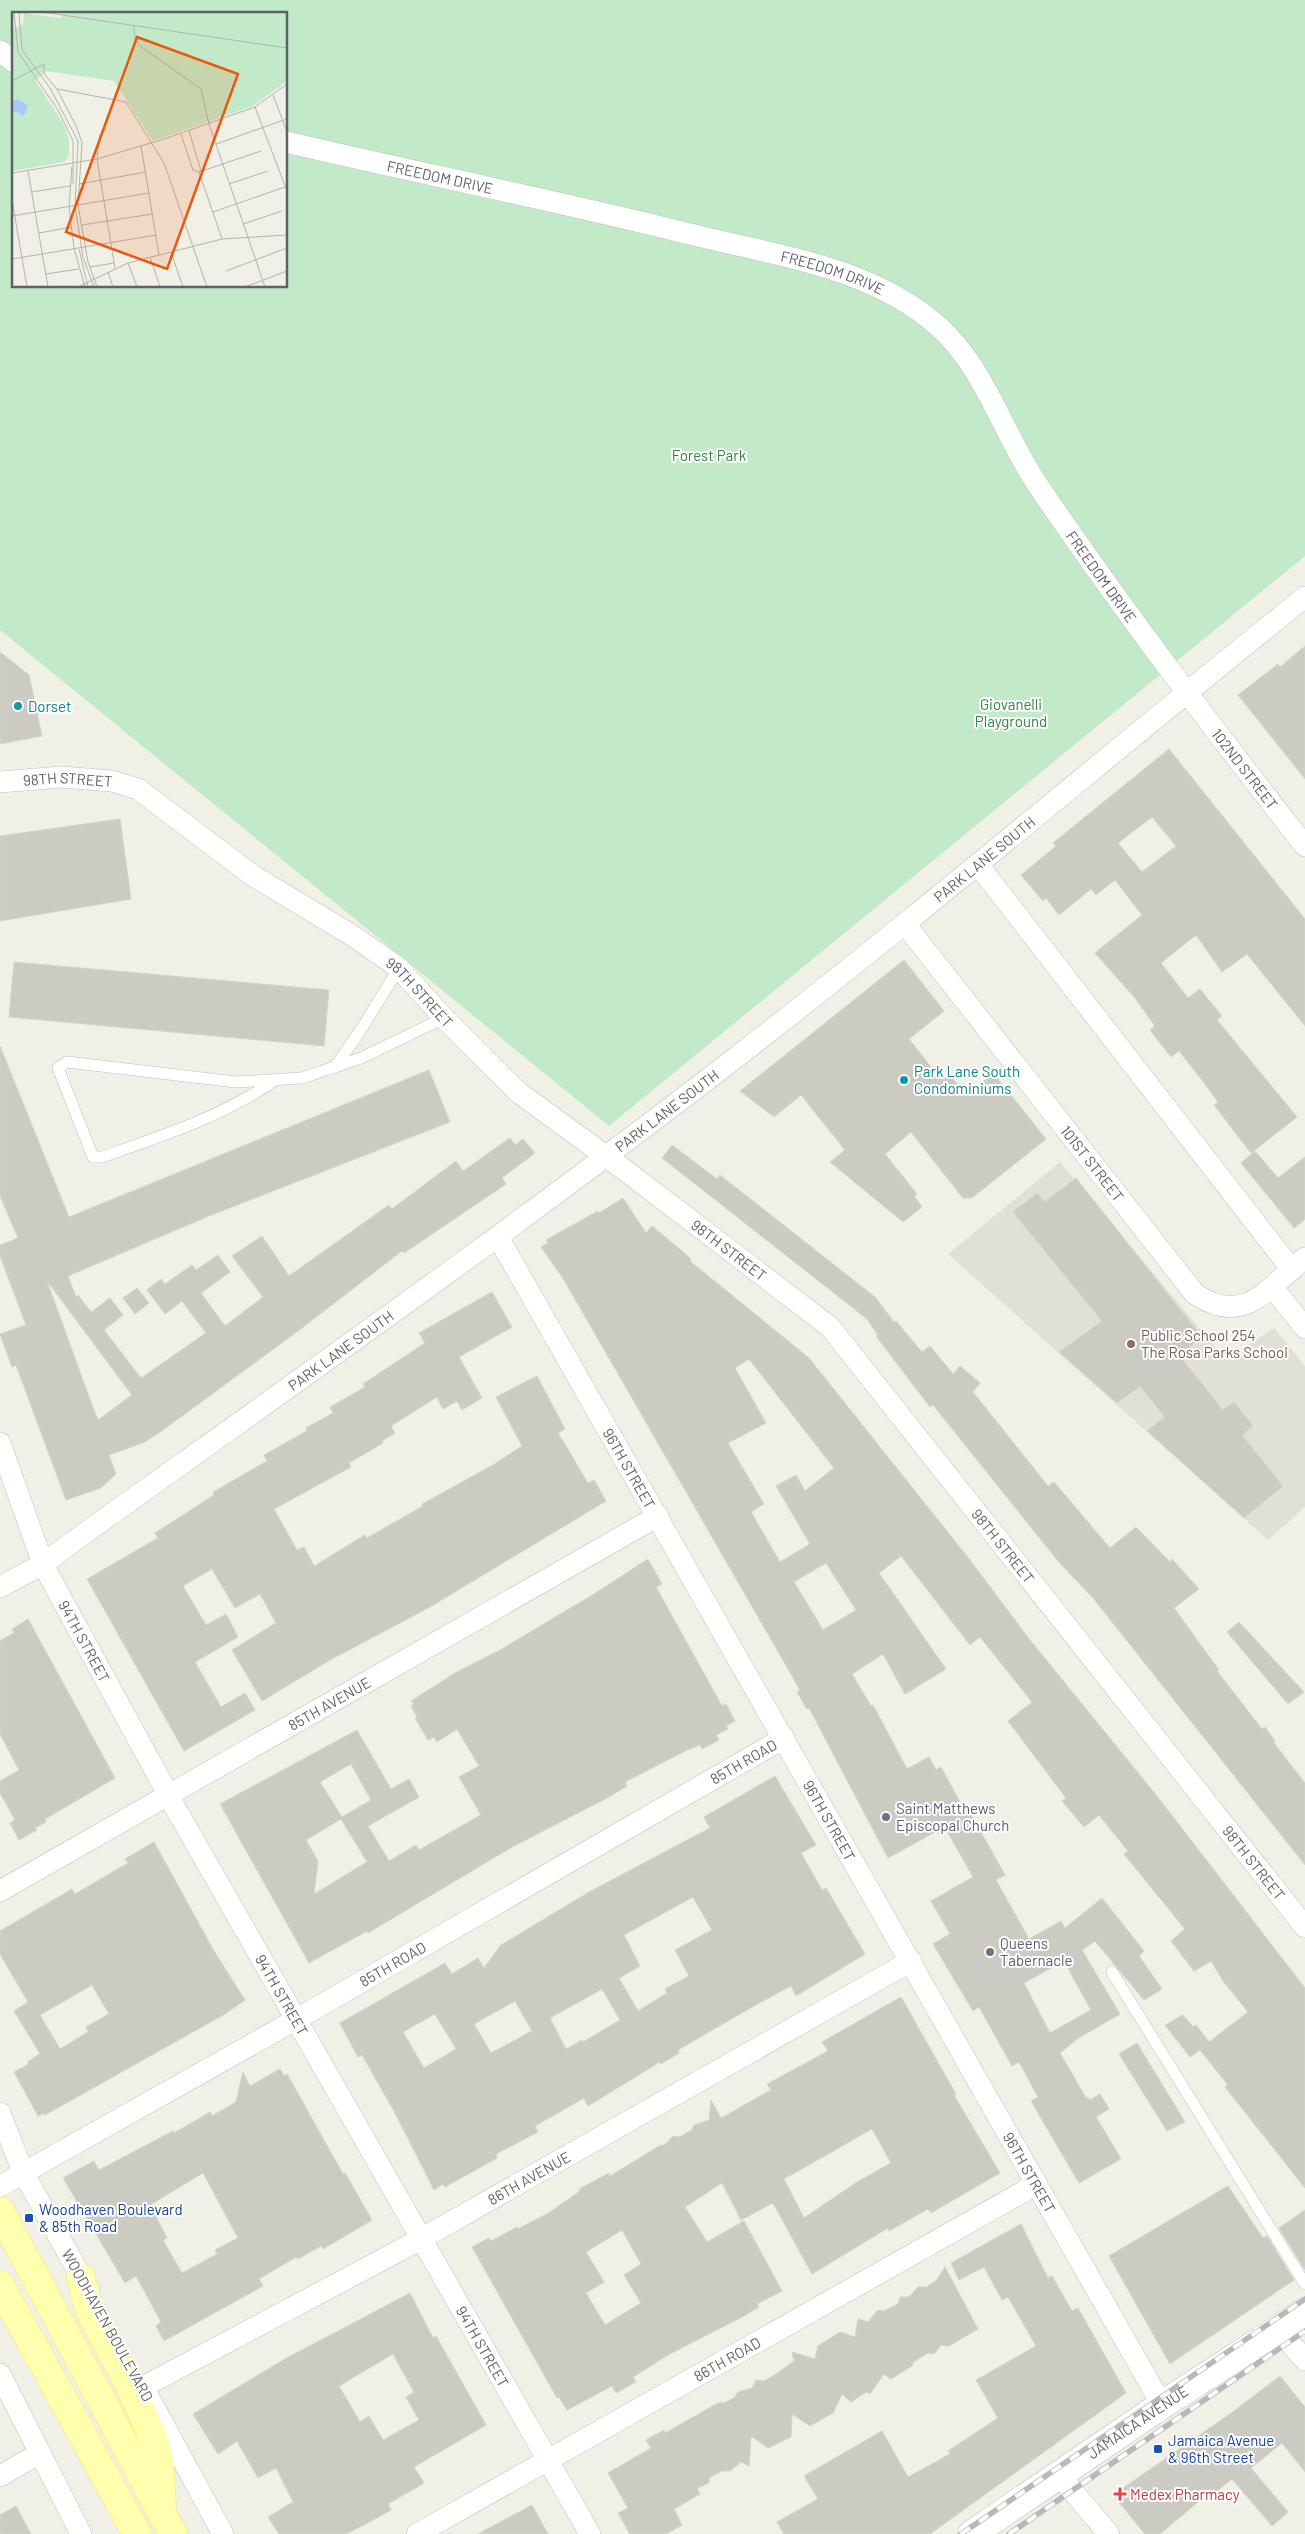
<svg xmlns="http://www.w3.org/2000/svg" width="1305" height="2534" viewBox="0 0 1305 2534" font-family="Barlow,sans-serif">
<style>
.education{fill:#e1e0d5}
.green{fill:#c2eac8;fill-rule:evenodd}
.building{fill:#cccbc3;stroke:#d6d4c4;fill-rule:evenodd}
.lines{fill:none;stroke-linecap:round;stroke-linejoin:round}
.lane-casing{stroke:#bebfc6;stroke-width:12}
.street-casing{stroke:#bebfc6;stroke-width:22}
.secondary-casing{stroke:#bcbec5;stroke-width:29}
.primary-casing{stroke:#fae856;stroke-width:29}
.lane{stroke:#fff;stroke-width:11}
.street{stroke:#fff;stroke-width:21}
.secondary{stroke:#fff;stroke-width:28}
.primary{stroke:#ffffad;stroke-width:28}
.rail-casing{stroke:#b7b8b9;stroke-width:5.5}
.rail{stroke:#fff;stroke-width:4;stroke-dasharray:11;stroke-linecap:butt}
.culture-dot{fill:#0f9aa8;stroke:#fff;stroke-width:2}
.education-dot{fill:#8d6e63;stroke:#fff;stroke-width:2}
.worship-dot{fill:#6b7280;stroke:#fff;stroke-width:2}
.transit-dot{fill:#1a4fb4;stroke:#fff;stroke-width:2}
.health-dot{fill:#e0444e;stroke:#fff;stroke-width:2}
.labels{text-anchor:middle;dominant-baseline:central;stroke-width:4;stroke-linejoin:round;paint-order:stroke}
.street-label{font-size:15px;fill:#5e6168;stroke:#fff}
.park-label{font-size:15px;fill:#308542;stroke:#fff}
.culture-label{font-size:15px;fill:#0d838f;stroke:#fff;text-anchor:start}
.education-label{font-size:15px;fill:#785e54;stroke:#fff;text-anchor:start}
.worship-label{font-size:15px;fill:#5b616d;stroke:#fff;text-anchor:start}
.transit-label{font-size:15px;fill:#164399;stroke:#fff;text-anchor:start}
.health-label{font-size:15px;fill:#be3a42;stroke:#fff;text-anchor:start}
.inset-road{fill:none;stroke:#b2b3b0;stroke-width:1}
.view{fill:#e8590c;fill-opacity:0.15;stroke:#e8590c;stroke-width:2.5}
.inset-edge{fill:none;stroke:#5e6168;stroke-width:2.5}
</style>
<rect width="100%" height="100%" fill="#f1f0e6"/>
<!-- education -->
<polygon class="education" points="1060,1162 1226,1360 1274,1328 1305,1366 1305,1507 1268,1540 948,1254"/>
<!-- green -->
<path class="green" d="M0,0h1305v556l-696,570 -609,-496zM14,14h272v272h-272z"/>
<!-- building -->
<g class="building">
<polygon points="1305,646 1305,779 1238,695 1278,664 1280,667"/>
<polygon points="0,652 29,675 42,736 0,744"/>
<path d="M1169,749l136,170v107l-58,-72 -25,18 -26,-37 -35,28 27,35 12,-9 22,27 -5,4 80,97 -46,36 -37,-48 4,-3 -13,-18 -26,-33 -8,6 -21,-27 5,-4 -20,-28 -40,-45 47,-38 -27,-35 -19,15 -5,-6 -32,26 -13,-17 -3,3 -22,-26 35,-29 -3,-3zM1152,817l24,29 -34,26 -24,-29z"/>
<polygon points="120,819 131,899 0,921 0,836"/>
<polygon points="904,960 944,1011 909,1039 939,1077 953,1079 965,1094 994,1074 1046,1139 972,1198 963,1198 911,1132 885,1154 917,1194 914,1196 922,1207 903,1222 830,1162 845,1150 801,1095 774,1117 740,1091"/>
<polygon points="14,962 329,990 324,1046 9,1017"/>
<path d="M0,1046l69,171 360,-147 21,52 -241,94 -141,60 8,21 2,-2 13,17 19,-14 13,17 -19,15 37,48 65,-45 -24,-32 -17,13 -18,-24 14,-11 4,5 27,-19 4,5 22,-15 12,17 -29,21 24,33 38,-29 -31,-41 30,-20 27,40 100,-71 3,4 64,-48 7,10 47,-33 5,7 8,-6 12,14 -33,25 4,6 -102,69 -2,-2 -108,83 -131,96 -18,12 -36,13 7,19 -15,14 -35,12 -50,-135 -4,2 -12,-33 26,-9 -26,-69v-11l18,-7 -18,-42zM47,1281l85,114 -34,25 -5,-12z"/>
<polygon points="672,1145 717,1179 720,1175 875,1297 894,1322 896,1321 922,1352 930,1346 953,1374 960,1366 980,1383 973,1392 1048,1486 1054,1482 1110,1548 1136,1527 1170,1562 1172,1559 1199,1589 1174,1608 1219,1670 1217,1671 1262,1729 1265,1727 1275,1741 1274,1743 1305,1783 1305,1865 1093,1598 1058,1561 933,1405 930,1407 876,1336 878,1335 867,1319 662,1158"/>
<polygon points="1255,1151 1278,1178 1305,1157 1305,1219 1294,1228 1241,1163"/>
<polygon points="1076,1178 1202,1337 1179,1355 1223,1410 1234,1402 1253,1426 1242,1435 1283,1486 1244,1518 1147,1431 1165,1417 1140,1386 1117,1403 1059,1352 1102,1321 1013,1212 1037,1193 1045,1202"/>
<path d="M623,1198l23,35 6,-7 31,26 8,7 -1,2 119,97 161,202 60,80 127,156 148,192v200l-80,-101 3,-2 -28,-35 5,-4 -15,11 -25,-32 18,-10 10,12 3,-2 13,17 39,-30 -25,-31 -12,-20 -17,10 -23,-30 14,-12 -61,-75 4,-3 -29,-36 -15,12 -22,-26 4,-3 -58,-77 24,-19 -52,-65 -10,8 -69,-89 -22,17 67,96 -41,25 -22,-40 -31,20 19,32 2,-1 34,64 22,-12 7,13 5,-3 20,37 3,-2 41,73 -9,5 33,59 32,-18 4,7 37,-30 42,53 -5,5 23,33 -18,11 -49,-59 -13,9 38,64 -43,25 -17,14 26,45 2,-1 2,3 10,-6 9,15 -13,8 25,42 -42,24 -48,-82 7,-4 -19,-35 -7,4 -33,-59 -6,4 -40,-67 17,-10 -19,-33 42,-24 -27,-48 -8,5 -1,-3 -49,27 -79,-150 -2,1 -10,-17 3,-2 -16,-28 -220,-382 -23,-33 7,-4 -2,-3 52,-29 1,2zM749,1359l85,109 -29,23 -9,-16 -20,11 34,58 -30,18 -29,-50 13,-8 -36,-61 38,-20 -31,-55zM826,1563l30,47 -33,20 -29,-48zM1064,1961l27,49 -41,23 -26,-50z"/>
<polygon points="137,1288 149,1303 135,1314 123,1298"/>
<polygon points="492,1292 512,1327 459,1357 482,1398 462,1410 457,1401 443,1409 437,1397 391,1426 395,1433 382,1441 383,1443 349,1463 351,1467 274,1509 297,1550 304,1547 314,1566 365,1535 367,1538 423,1506 422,1504 493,1465 522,1446 496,1397 537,1376 565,1429 558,1433 588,1483 594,1480 606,1501 430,1607 330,1660 262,1701 232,1650 276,1623 260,1594 235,1608 212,1569 183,1586 206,1625 226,1614 238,1637 195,1662 221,1707 245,1693 255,1710 184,1751 87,1579 158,1538 155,1533 214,1495 213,1492 267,1461 264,1455 307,1431 306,1428 333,1413 330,1407 365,1387 363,1384 425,1343 419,1333"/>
<path d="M648,1559l14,25 -6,3 66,119 4,-2 9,17 -9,5 2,3 -12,6 3,5 -17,9 -2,-4 -13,5 -62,32 2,4 -18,11 -97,50 -144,86 -1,-2 -58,32 -89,-159 137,-74 34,59 18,-10 10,18 -51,29 21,35 27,-16 3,5 62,-35 -22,-38 20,-11 -22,-37 -20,13 -3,-5 -6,3 -13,-22 2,-1 -6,-11 3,-2 -3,-3 44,-28 45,-23 94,-56zM351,1764l20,36 -29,17 -22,-35zM341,1819l26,43 -53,32 4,-33 -12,-21z"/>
<polygon points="28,1619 115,1778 45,1819 46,1822 35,1828 37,1830 19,1840 10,1823 15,1820 0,1793 0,1781 19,1770 0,1734 0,1641 14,1633 12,1629"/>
<polygon points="1239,1622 1304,1692 1288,1704 1227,1632"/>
<path d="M775,1776l41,69 -15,8 21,37 4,-2 39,66 -69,42 -5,-10 -39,21 -74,43 1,3 -18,11 -1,-2 -72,44 -4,-8 -49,28 3,6 -42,22 1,4 -52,29 -2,-3 -9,6 -40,-79 -32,-56 -4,2 -18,-34 105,-60 7,11 26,-16 6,10 17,-23 88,-53 121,-64 -6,-11zM693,1897l19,33 -37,20 14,26 -24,13 2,4 -29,18 -19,-33 21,-12 -16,-31zM602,1989l18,31 -37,22 -1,-2 -16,9 -16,-31zM515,2001l17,30 -41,22 -17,-29zM435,2014l21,35 -32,19 -21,-36z"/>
<path d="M154,1842l60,109 31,49 -20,14 -180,101 -1,-2 -6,3 -24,-44 15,-8 -2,-2 13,-8 -26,-43 14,-9 -28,-48v-23l72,-42 3,5 53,-31 -3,-4zM92,1985l17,29 -23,13 2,5 -28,17 -20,-34z"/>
<path d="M901,1997l55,97 -2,1 46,78 -69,40 -3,-4 -39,22 -1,-3 -76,46 -39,-71 -32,17 -19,-37 -37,24 22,35 37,-21 38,70 -25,13 2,3 -19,11 -72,37 -35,22 3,5 -20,11 -4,-7 -45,24 -8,-13 -2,1 -85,-151 17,-9 2,3 26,-14 1,2 32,-17 30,-21 -1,-2 30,-16 1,3 49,-30 6,-1 8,-9 7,1 12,-7 2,-5 15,-5 2,-20 10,18 50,-28 -4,-6 61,-33 -6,-9zM872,2129l19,34 -34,19 -53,36 -20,-39zM622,2230l19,34 -17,11 17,28 -36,22 -19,-32 18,-11 -18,-30z"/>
<polygon points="1137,2043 1185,2122 1167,2131 1119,2054"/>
<path d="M280,2069l4,7 3,-2 52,93 4,7 2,-1 27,47 -49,29 -2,-3 -23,13 -2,-2 -37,22 4,7 -99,55 -8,-15 5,-4 -25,-46 -11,7 -62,-105 31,-17 5,9 74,-39 1,2 36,-21 2,4 24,-14 7,-30 7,14zM203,2173l35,65 -23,12 2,4 -35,19 -19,-33 4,-2 -17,-33z"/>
<polygon points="1228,2186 1263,2238 1267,2236 1294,2280 1170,2364 1109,2256"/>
<polygon points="1305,2210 1305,2270 1279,2228"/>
<polygon points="1021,2224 1048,2278 1052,2276 1072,2311 1078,2308 1126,2393 930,2534 784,2534 777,2522 818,2499 804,2476 882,2431 908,2477 950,2454 948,2451 998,2418 976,2380 1036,2346 1008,2297 1002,2300 984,2267 959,2280 951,2263"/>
<polygon points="945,2267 978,2329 949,2346 941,2345 934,2354 928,2353 913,2362 912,2366 891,2379 884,2374 870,2394 866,2392 851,2402 842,2394 833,2413 810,2426 792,2414 791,2437 768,2448 751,2436 749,2466 741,2462 730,2471 722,2471 709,2478 709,2483 697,2488 700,2494 674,2509 682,2525 666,2534 630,2534 618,2513 628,2508 608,2473 651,2448 646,2440 664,2430 665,2433 718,2403 724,2403 734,2398 738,2392 752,2388 756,2380 764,2381 773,2376 794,2361 792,2352 815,2359 818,2346 840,2332 855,2337 858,2319 868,2322 878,2310 884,2311 898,2304 900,2297 909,2297 918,2287 926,2287 936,2281"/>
<path d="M410,2293l23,45 3,-2 50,89 -72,42 10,16 -36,21 3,6 -27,15 -18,9h-67l-11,-17 25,-15 -17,-34 -18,10 -21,-37 -19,13 -25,-40 92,-55zM393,2354l21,38 -8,5 13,23 -36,20 -14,-24 -9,6 -21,-36z"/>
<polygon points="1280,2376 1305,2407 1305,2472 1282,2443 1251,2468 1288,2512 1272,2526 1232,2479 1216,2492 1215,2490 1198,2502 1160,2534 1145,2534 1113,2495 1230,2414"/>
<polygon points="532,2505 548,2534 478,2534"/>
<polygon points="16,2506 31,2534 0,2534 0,2515"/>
</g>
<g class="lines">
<!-- lane casing -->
<g class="lane-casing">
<g id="lane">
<polyline points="335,1067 362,1028 399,968"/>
<path d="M275,1080c-51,36 -113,56 -173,77h-9l-35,-89 9,-6 169,20 66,-4 59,-20 83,-40"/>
<polyline points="1112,1972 1305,2284"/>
</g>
</g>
<!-- street casing -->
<g class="street-casing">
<g id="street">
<polyline points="0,51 14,62"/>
<path id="s1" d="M286,142c136,32 273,59 408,93 84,21 178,32 245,92 46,41 64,107 98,157 84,124 175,243 268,362"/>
<path id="s2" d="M0,782l61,-5 51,4 26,8 114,86 101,61 46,32 45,50 74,74 104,76 208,159 475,600"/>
<polyline points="979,866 1292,1270"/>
<path id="s3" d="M905,924l290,370c51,34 73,-8 110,-36"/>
<path id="s4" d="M498,1237l664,1168"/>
<polyline points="1273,1288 1305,1328"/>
<path id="s5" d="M0,1443l43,121 11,21 122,224 414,725"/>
<path id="s6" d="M0,1587l43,-23 42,-31c218,-156 437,-310 649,-474 194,-150 380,-309 571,-462"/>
<path id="s7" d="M0,1891l658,-375"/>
<polyline points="0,2113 23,2172 89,2291"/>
<path id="s8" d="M0,2186l297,-167 487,-281"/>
<polyline points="1279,2330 1305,2360"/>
<polyline points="0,2374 81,2534"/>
<polyline points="142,2385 223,2534"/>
<path id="s9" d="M143,2387l278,-148 490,-278"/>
<polyline points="1058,2474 1109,2534"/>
<polyline points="0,2476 40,2453"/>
<path id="s10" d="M417,2534l620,-350"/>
</g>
</g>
<!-- secondary casing -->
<g class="secondary-casing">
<g id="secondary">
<path id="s11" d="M972,2534l190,-129 143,-93"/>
</g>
</g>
<!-- primary casing -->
<g class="primary-casing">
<g id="primary">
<polyline points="0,2211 173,2534"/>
<polyline points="81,2278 89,2310 127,2380 152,2435 159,2458 162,2505"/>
<polyline points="0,2285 137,2534"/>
</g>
</g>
<!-- lane -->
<use href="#lane" class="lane"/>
<!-- street -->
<use href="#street" class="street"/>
<!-- secondary -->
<use href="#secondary" class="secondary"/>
<!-- primary -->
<use href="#primary" class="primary"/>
<!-- rail casing -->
<g class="rail-casing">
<g id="rail">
<polyline points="961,2534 1305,2299"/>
<polyline points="1009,2534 1305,2331"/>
</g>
</g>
<!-- rail -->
<use href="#rail" class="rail"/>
</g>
<!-- markers -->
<g class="culture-dot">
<circle cx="18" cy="706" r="5"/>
<circle cx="904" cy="1080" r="5"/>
</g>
<circle class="education-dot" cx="1131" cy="1344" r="5"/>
<g class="worship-dot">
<circle cx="886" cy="1817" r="5"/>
<circle cx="990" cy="1952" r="5"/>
</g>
<g class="transit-dot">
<rect x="24" y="2213" width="10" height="10" rx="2.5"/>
<rect x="1153" y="2444" width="10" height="10" rx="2.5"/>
</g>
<path class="health-dot" d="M1117.5 2486.5h5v5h5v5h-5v5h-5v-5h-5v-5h5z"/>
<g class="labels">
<!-- street labels -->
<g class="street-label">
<text stroke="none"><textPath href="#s1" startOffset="158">FREEDOM DRIVE</textPath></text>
<text stroke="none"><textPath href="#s1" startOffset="562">FREEDOM DRIVE</textPath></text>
<text stroke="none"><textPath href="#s1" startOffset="982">FREEDOM DRIVE</textPath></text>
<text stroke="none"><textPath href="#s1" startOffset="1222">102ND STREET</textPath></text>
<text stroke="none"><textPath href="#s2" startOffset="68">98TH STREET</textPath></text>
<text stroke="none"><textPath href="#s6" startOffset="1225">PARK LANE SOUTH</textPath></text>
<text stroke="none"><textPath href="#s2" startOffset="488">98TH STREET</textPath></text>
<text stroke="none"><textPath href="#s6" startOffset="820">PARK LANE SOUTH</textPath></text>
<text stroke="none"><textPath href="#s3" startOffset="304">101ST STREET</textPath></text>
<text stroke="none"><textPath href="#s2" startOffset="892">98TH STREET</textPath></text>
<text stroke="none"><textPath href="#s6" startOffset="415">PARK LANE SOUTH</textPath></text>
<text stroke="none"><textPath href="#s4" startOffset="266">96TH STREET</textPath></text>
<text stroke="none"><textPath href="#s2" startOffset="1298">98TH STREET</textPath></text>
<text stroke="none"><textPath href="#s5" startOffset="216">94TH STREET</textPath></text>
<text stroke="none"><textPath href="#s7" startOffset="379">85TH AVENUE</textPath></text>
<text stroke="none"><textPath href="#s8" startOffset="856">85TH ROAD</textPath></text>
<text stroke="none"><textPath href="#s4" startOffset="671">96TH STREET</textPath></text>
<text stroke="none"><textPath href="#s2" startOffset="1702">98TH STREET</textPath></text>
<text stroke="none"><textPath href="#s8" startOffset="451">85TH ROAD</textPath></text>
<text stroke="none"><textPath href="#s5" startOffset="621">94TH STREET</textPath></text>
<text stroke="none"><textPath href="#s4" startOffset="1076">96TH STREET</textPath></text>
<text stroke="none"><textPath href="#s9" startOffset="439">86TH AVENUE</textPath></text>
<text transform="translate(108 2325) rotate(61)">WOODHAVEN BOULEVARD</text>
<text stroke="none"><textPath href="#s5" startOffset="1026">94TH STREET</textPath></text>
<text stroke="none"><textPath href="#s10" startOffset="356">86TH ROAD</textPath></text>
<text stroke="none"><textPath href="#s11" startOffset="200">JAMAICA AVENUE</textPath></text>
</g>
<!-- park labels -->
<g class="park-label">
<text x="709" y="455">Forest Park</text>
<text x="1011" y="704">Giovanelli<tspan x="1011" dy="17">Playground</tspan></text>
</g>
<!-- culture labels -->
<g class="culture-label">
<text x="28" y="706">Dorset</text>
<text x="914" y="1071">Park Lane South<tspan x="914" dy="17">Condominiums</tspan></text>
</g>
<!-- education labels -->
<g class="education-label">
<text x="1141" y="1335">Public School 254<tspan x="1141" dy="17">The Rosa Parks School</tspan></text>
</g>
<!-- worship labels -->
<g class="worship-label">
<text x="896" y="1808">Saint Matthews<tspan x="896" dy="17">Episcopal Church</tspan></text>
<text x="1000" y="1943">Queens<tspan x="1000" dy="17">Tabernacle</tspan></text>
</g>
<!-- transit labels -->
<g class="transit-label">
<text x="39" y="2209">Woodhaven Boulevard<tspan x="39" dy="17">&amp; 85th Road</tspan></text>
<text x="1168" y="2440">Jamaica Avenue<tspan x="1168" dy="17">&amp; 96th Street</tspan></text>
</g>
<!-- health labels -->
<g class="health-label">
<text x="1130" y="2494">Medex Pharmacy</text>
</g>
</g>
<!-- overview -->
<g transform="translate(12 12)">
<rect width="275" height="275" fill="#f1f0e6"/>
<path d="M52,0h223v69l-34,25 -100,35 -39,-60 -67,-10 -12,9 28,43 6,16v17l-5,6 -52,9v-143l11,-3 1,-12 37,5z" fill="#c2eac8"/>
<path d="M6,87l10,6 -4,11 -12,-6v-8z" fill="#a8cbff"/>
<path class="inset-road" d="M2,0l4,40 40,58 15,31v43M7,0l3,38 28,38 28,53 -3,65 8,51 11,30M30,0l245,36M122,14l1,13 5,7 61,43 8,35 56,163M0,69l32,-17v10l13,15 20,39 5,15 -4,62 10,57 9,25M45,77l69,13 38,61 43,124M261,83l14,37M243,95l32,84M177,119l12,40M88,122l-3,25 18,109M169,122l12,36 6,2M204,132l71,-25M129,134l18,109M60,154l-3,41 5,41 11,39M16,159l20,116M187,160l23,67M187,160l62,-21M0,161l85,-14 67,-20 91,-32 32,-23M67,172l67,-12M217,172l39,-13M20,180l38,-6M0,188l15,87M201,200l72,-25M0,204l137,-23M231,212l39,-13M70,213l70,-11M27,221l33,-6M67,237l9,38M159,240l12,35M138,245l10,30M0,247l144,-24M116,251l9,24M78,255l24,-4M214,259l61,-23M96,260l5,15M34,262l33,-5M66,275l50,-24 94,-24 65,-4M233,275l42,-16"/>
<path class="view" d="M125,25l101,37 -71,195 -101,-37z"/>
<rect width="275" height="275" class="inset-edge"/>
</g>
</svg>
